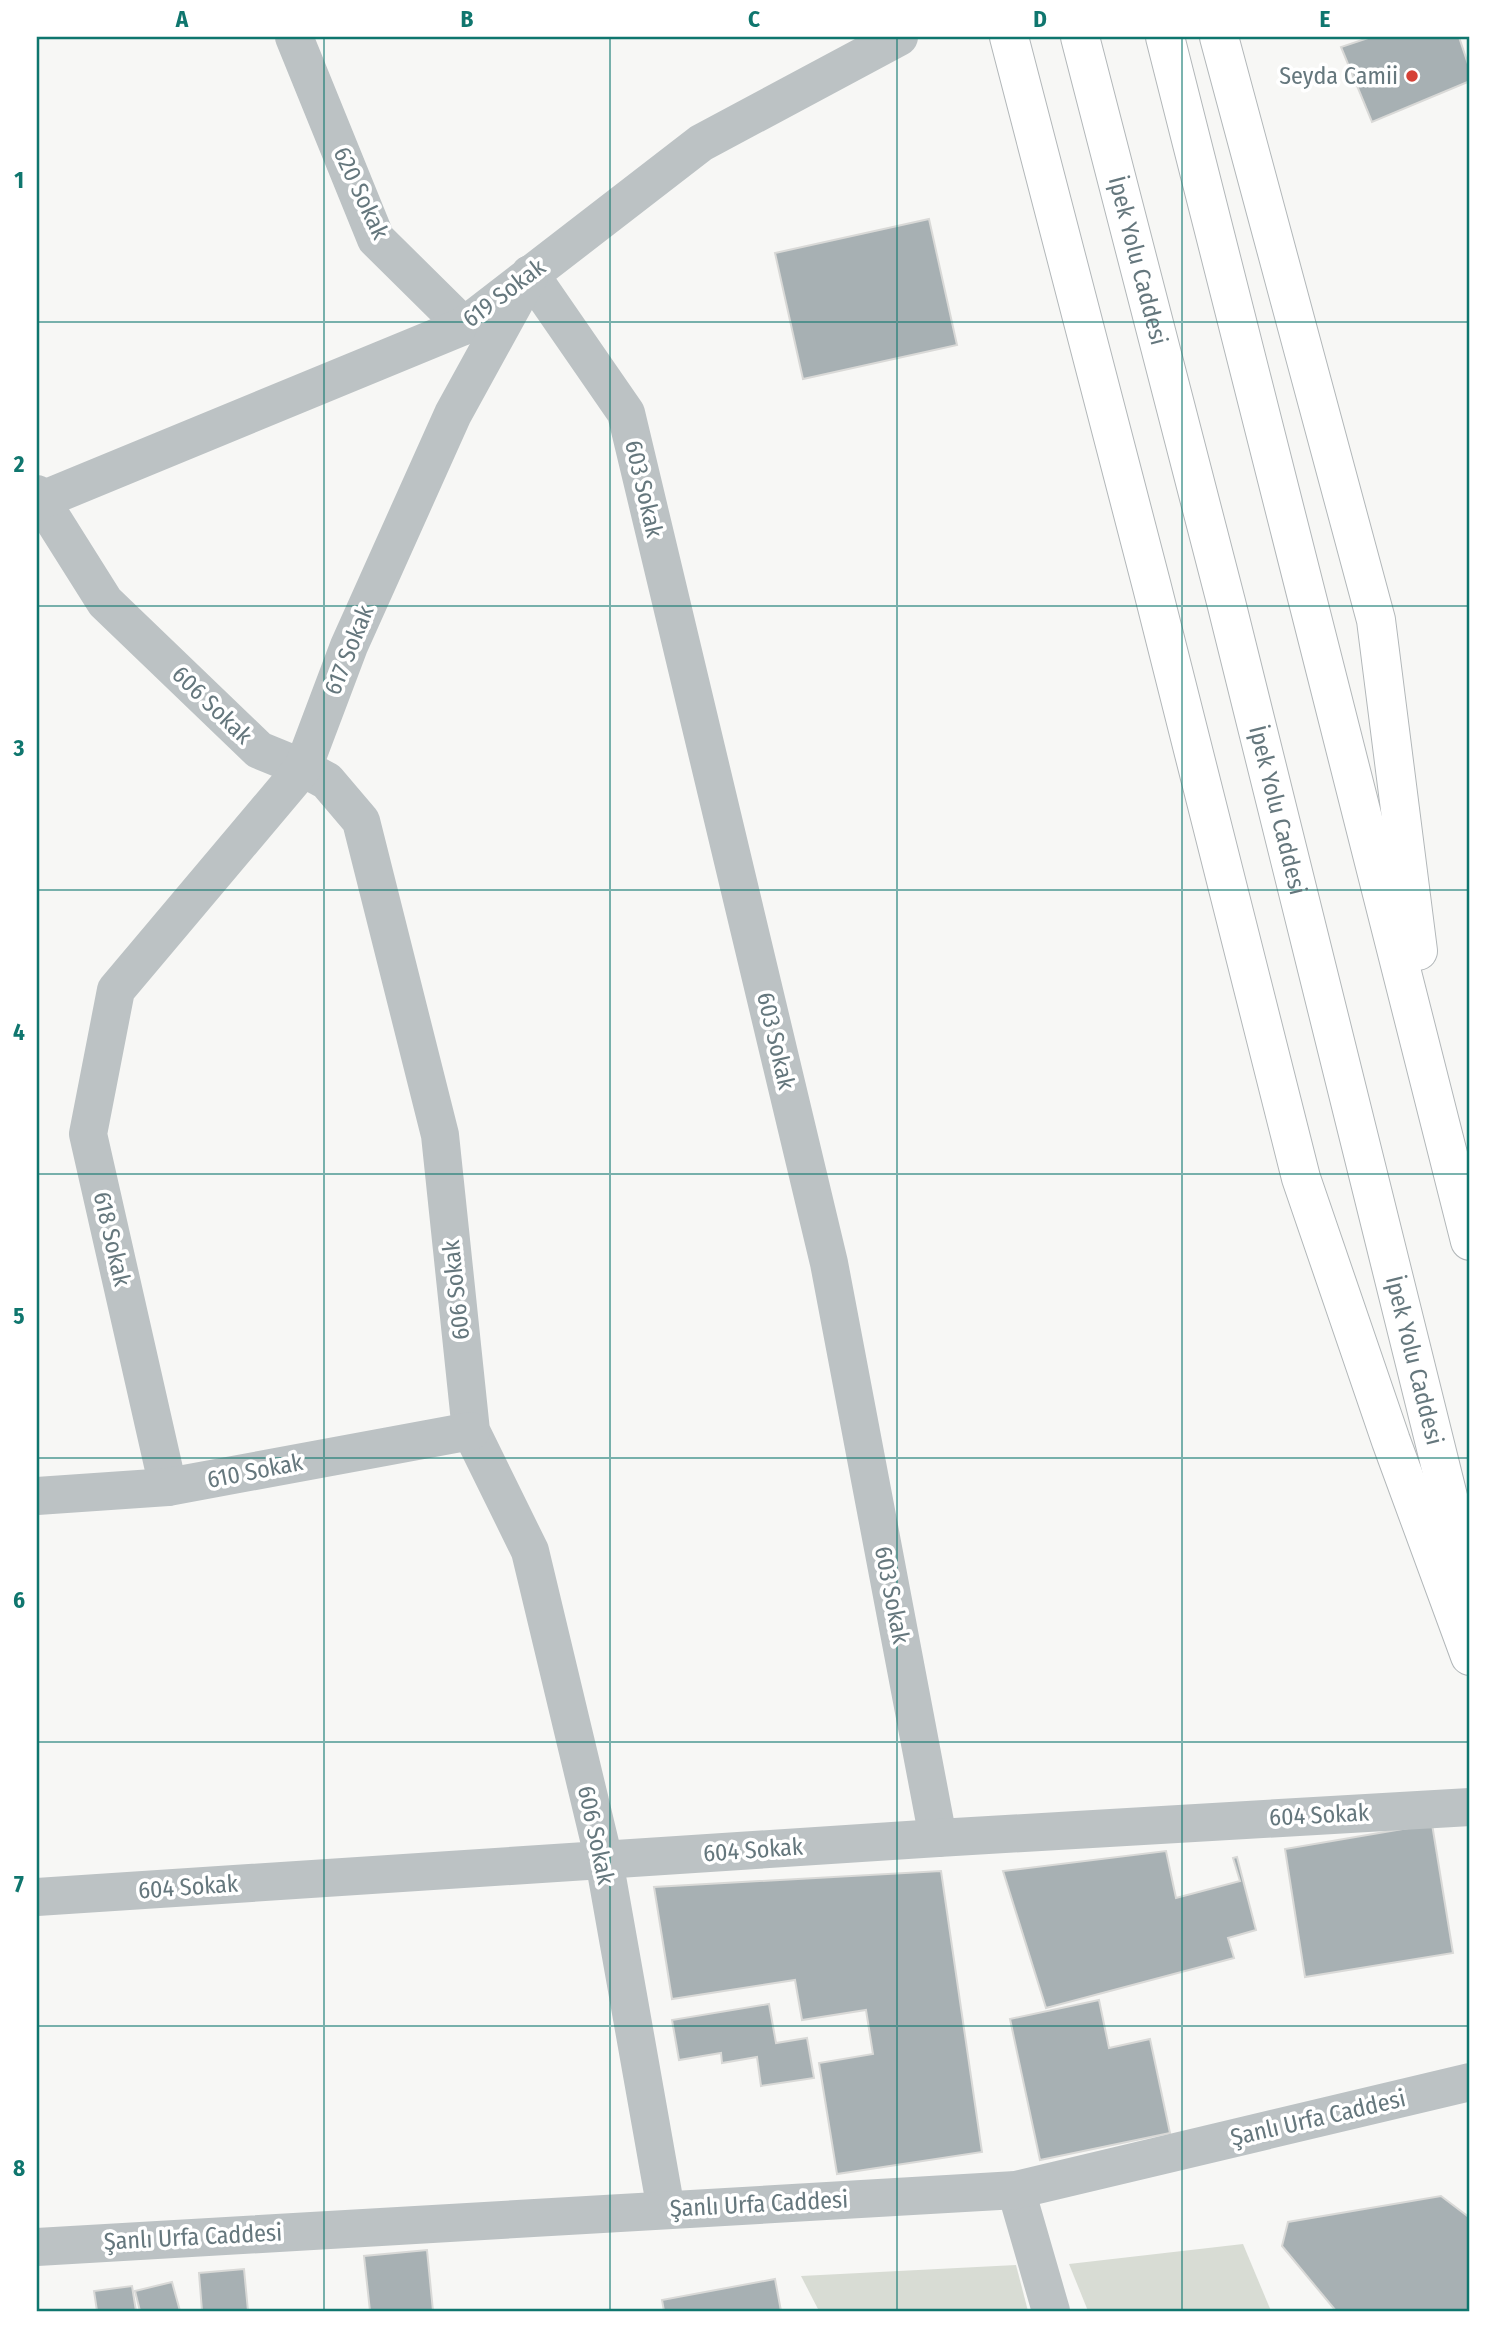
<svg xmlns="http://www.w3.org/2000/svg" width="1507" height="2348" viewBox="0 0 1507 2348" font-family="'Fira Sans Condensed',sans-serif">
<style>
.green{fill:#d8dcd4}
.building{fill:#a7b0b3;stroke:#d9d9d7;stroke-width:2}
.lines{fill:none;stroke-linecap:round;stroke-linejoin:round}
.highway-casing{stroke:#b2b7b9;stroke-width:40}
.minor{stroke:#bcc2c4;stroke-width:38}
.highway{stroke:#fff;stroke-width:38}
.grid{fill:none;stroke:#0f766e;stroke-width:2;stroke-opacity:0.55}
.poi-dot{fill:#d54136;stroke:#fff;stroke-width:2.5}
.labels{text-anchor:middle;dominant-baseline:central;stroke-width:7;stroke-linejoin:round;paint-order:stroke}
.poi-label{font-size:24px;fill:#65777d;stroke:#fff;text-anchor:end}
.street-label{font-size:24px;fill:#65777d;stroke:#fff}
.neatline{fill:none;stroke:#0f766e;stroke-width:2.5}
.grid-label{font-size:23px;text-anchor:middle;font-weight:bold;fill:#0f766e}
</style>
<rect width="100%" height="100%" fill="#f7f7f5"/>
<!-- green -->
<g class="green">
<polygon points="1243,2244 1271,2311 1088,2311 1069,2264"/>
<polygon points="1016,2265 1028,2311 819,2311 801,2276"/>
</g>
<!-- building -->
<g class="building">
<polygon points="1371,37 1459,37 1470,70 1470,81 1372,122 1341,47"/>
<polygon points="929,219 957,345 803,379 775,253"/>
<polygon points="1432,1824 1453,1953 1305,1977 1285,1849"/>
<polygon points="1166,1851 1176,1898 1240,1881 1233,1858 1237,1857 1256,1930 1228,1938 1234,1958 1046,2008 1003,1871"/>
<polygon points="941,1871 982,2152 837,2174 819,2063 873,2054 866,2010 802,2020 795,1980 672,1999 654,1887"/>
<polygon points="1099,2000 1109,2048 1150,2039 1170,2133 1040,2160 1010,2019"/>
<polygon points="769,2004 776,2043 807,2038 814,2078 761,2086 757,2057 722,2063 721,2053 679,2060 672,2020"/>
<polygon points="1441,2196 1470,2218 1470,2311 1336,2311 1282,2246 1288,2222"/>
<polygon points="427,2250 433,2311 370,2311 364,2256"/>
<polygon points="244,2269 248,2311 202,2311 199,2273"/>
<polygon points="775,2279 781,2311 664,2311 662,2300"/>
<polygon points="172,2282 180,2311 140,2311 135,2291"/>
<polygon points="132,2286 136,2311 97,2311 94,2291"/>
</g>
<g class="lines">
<!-- highway casing -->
<g class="highway-casing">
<g id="highway">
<polyline points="1009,37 1152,587 1301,1178 1391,1441 1470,1656"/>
<path id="s1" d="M1080,37l146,565 244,983"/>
<polyline points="1165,37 1470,1241"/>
<polyline points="1219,37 1376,620 1418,951"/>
</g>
</g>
<!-- minor -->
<g class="minor">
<polyline points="294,37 376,239 464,326"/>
<polyline points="530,274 626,413 829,1263 938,1838"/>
<polyline points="37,494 105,602 259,750 303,768 327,781 361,821 440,1135 471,1431 530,1551 604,1860 666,2210"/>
<polyline points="37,502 464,326 701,143 899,37"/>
<polyline points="168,1487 88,1134 116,990 303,768 349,646 453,414 530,274"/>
<polyline points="37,1496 168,1487 471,1431"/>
<polyline points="37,1897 938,1838 1470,1807"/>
<polyline points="1016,2190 1051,2311"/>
<polyline points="37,2247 1016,2190 1470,2082"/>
</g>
<!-- highway -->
<use href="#highway" class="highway"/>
</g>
<!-- grid -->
<path class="grid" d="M324,37v2274M610,37v2274M897,37v2274M1182,37v2274M37,322h1433M37,606h1433M37,890h1433M37,1174h1433M37,1458h1433M37,1742h1433M37,2026h1433"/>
<!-- markers -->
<circle class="poi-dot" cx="1412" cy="76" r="7"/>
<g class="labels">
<!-- poi labels -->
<g class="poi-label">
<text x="1398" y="76">Seyda Camii</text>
</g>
<!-- street labels -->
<g class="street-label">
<text transform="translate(361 193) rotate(65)">620 Sokak</text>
<text stroke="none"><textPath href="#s1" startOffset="231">İpek Yolu Caddesi</textPath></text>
<text transform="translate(504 293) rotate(-37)">619 Sokak</text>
<text transform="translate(644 489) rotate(77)">603 Sokak</text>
<text transform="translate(349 650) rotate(-68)">617 Sokak</text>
<text transform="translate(212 705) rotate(44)">606 Sokak</text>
<text stroke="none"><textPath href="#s1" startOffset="798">İpek Yolu Caddesi</textPath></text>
<text transform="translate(776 1041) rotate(77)">603 Sokak</text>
<text transform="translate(112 1239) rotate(77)">618 Sokak</text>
<text transform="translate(456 1290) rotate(-96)">606 Sokak</text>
<text stroke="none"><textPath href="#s1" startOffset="1365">İpek Yolu Caddesi</textPath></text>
<text transform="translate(255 1471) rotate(-11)">610 Sokak</text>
<text transform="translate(892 1595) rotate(79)">603 Sokak</text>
<text transform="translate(1319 1815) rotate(-3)">604 Sokak</text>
<text transform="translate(596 1835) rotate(78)">606 Sokak</text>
<text transform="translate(753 1850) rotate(-4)">604 Sokak</text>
<text transform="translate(188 1887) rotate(-4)">604 Sokak</text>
<text transform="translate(1318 2118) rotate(-13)">Şanlı Urfa Caddesi</text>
<text transform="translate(759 2204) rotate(-3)">Şanlı Urfa Caddesi</text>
<text transform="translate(193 2237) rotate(-3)">Şanlı Urfa Caddesi</text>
</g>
</g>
<!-- border -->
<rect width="1507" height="2348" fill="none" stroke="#ffffff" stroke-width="77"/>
<rect x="38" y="38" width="1430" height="2272" class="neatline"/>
<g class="grid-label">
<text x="182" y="27">A</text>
<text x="467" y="27">B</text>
<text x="754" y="27">C</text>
<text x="1040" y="27">D</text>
<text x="1325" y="27">E</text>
<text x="19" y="188">1</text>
<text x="19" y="472">2</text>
<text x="19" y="756">3</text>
<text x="19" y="1040">4</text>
<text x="19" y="1324">5</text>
<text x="19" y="1608">6</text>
<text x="19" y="1892">7</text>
<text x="19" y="2176">8</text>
</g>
</svg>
